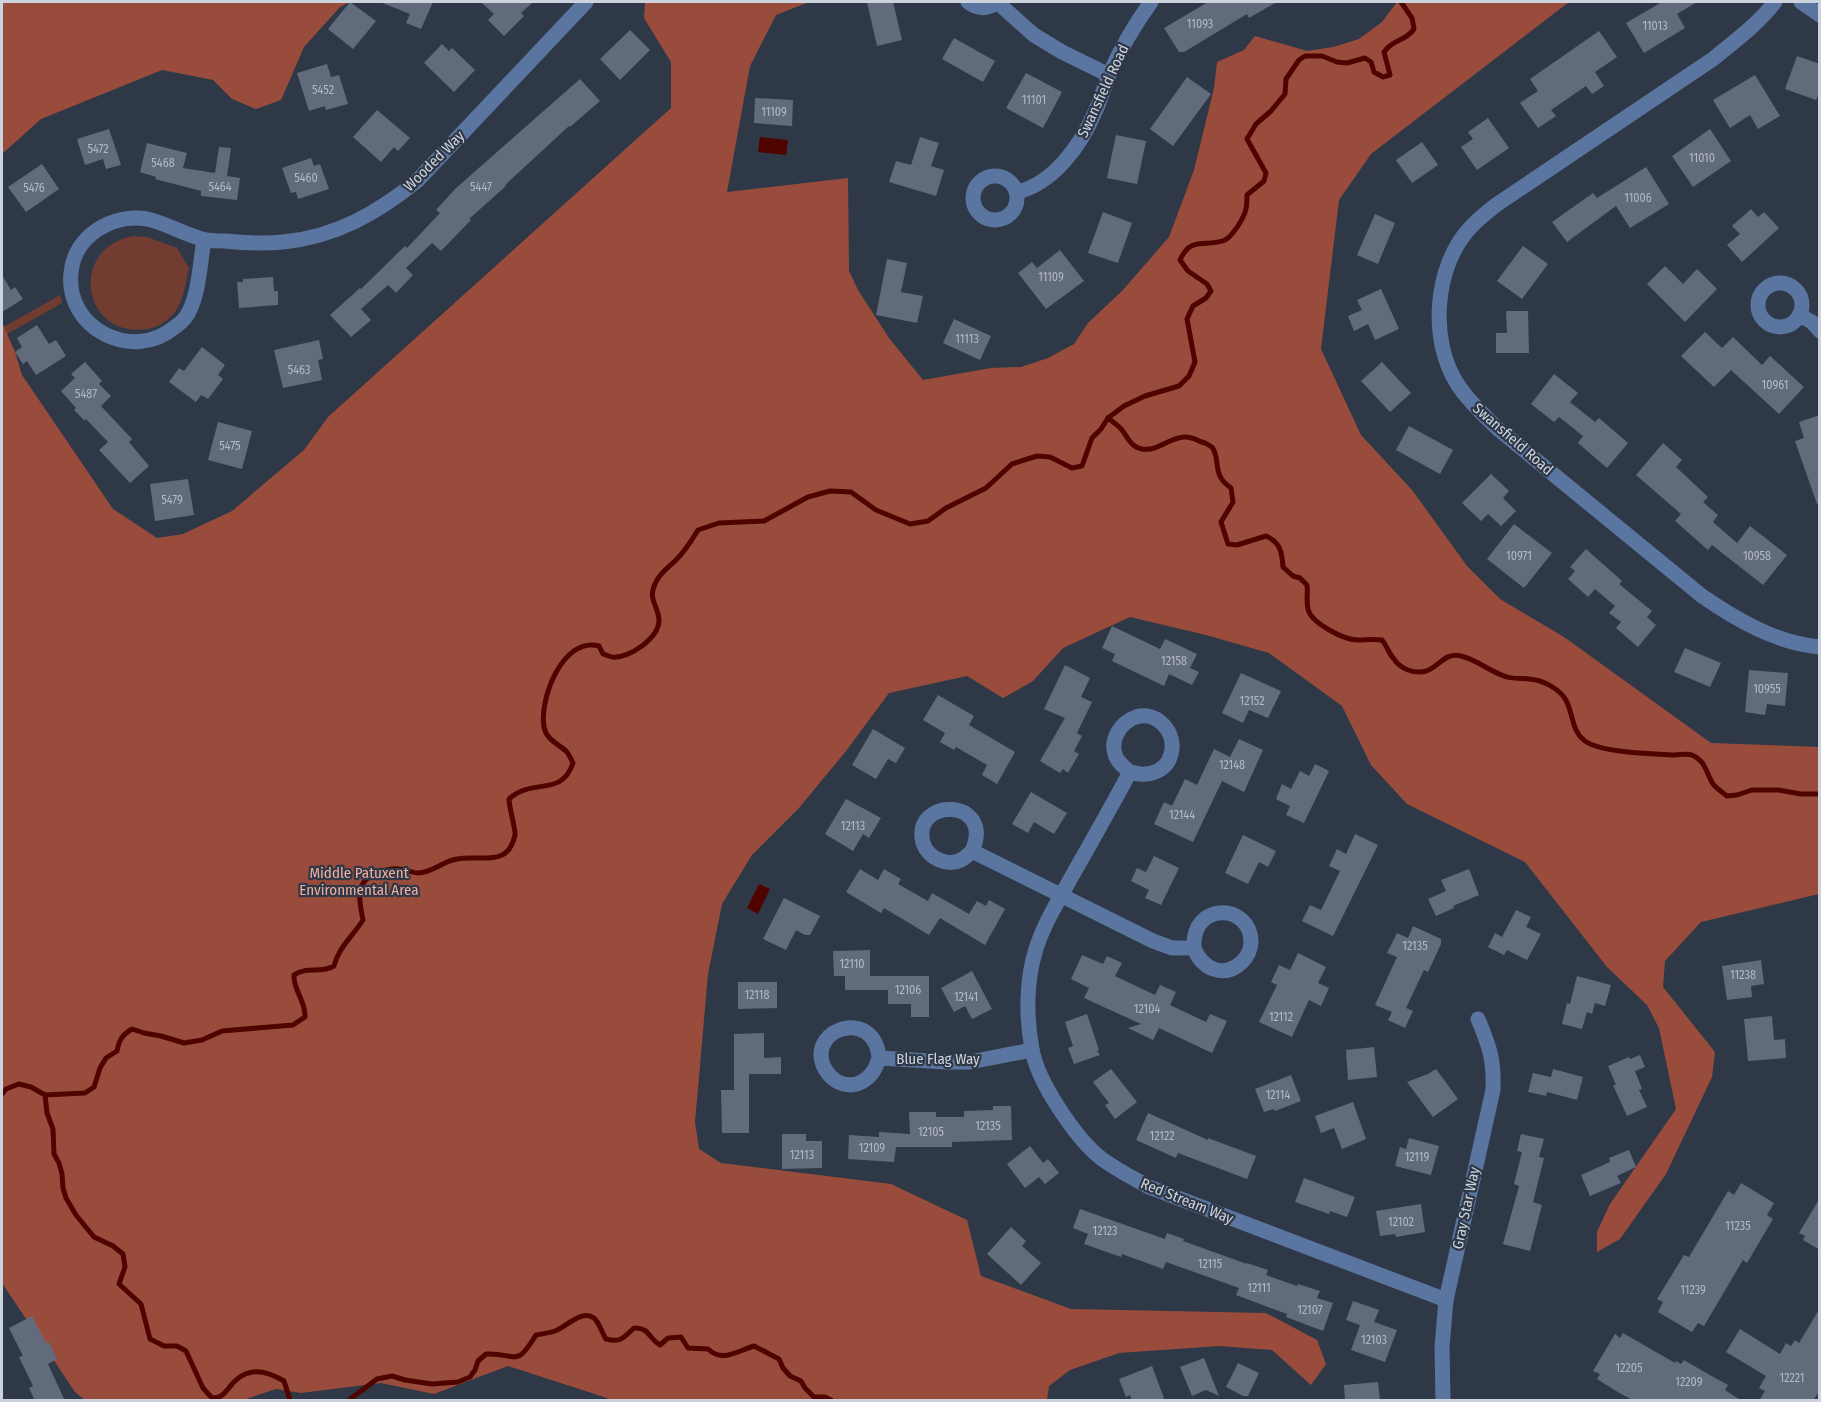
<svg xmlns="http://www.w3.org/2000/svg" width="1821" height="1402" viewBox="0 0 1821 1402" font-family="'Fira Sans Condensed',sans-serif">
<style>
.green{fill:#733c31}
.forest{fill:#9a4c3c}
.water{fill:#4f0400}
.lines{fill:none;stroke-linecap:round;stroke-linejoin:round}
.stream{stroke:#4f0400;stroke-width:5}
.building{fill:#616b7c}
.minor{stroke:#5b75a1;stroke-width:15}
.labels{text-anchor:middle;dominant-baseline:central;stroke-width:4.5;stroke-linejoin:round;paint-order:stroke}
.number-label{font-size:12px;fill:#b2b9c5}
.street-label{font-size:15px;fill:#cdd3dd;stroke:#2f3847}
.park-label{font-size:15px;fill:#f1ae9f;stroke:#2f3847}
</style>
<rect width="100%" height="100%" fill="#2f3847"/>
<!-- green -->
<g class="green">
<path d="M133,236l14,1 30,11 12,20c-3,14 -5,29 -12,41 -6,10 -18,18 -30,20 -64,10 -80,-80 -14,-93z"/>
<polygon points="60,295 62,303 2,337 2,328"/>
</g>
<!-- forest -->
<g class="forest">
<polygon points="2,2 350,2 340,7 304,47 281,100 256,109 232,99 213,80 162,70 41,119 2,154"/>
<polygon points="645,2 809,2 776,15 750,66 727,192 848,178 849,271 858,290 889,338 923,380 991,368 1021,367 1048,358 1074,344 1088,323 1123,290 1169,237 1194,170 1214,88 1217,62 1244,50 1255,36 1307,51 1333,47 1359,39 1382,22 1397,2 1569,2 1371,154 1339,200 1321,349 1361,435 1412,490 1467,566 1500,599 1564,637 1711,743 1819,747 1819,894 1701,922 1665,961 1663,987 1715,1052 1712,1077 1666,1174 1620,1239 1597,1252 1597,1232 1610,1204 1676,1109 1659,1028 1647,1005 1607,967 1525,862 1407,804 1371,765 1342,706 1269,653 1206,635 1130,617 1063,648 1033,681 1003,698 967,676 889,693 846,751 799,808 752,855 722,904 708,974 695,1122 699,1149 721,1163 891,1184 967,1220 981,1276 1071,1309 1266,1313 1317,1340 1326,1364 1311,1385 1272,1350 1219,1346 1119,1353 1070,1370 1049,1386 1047,1400 608,1400 607,1398 508,1366 434,1394 381,1383 301,1393 276,1389 243,1400 85,1400 75,1392 2,1283 2,322 15,352 22,375 113,509 157,538 183,534 232,511 304,450 328,417 671,108 671,62 644,18"/>
</g>
<!-- water -->
<g class="water">
<polygon points="760,137 788,140 786,155 758,152"/>
<polygon points="759,884 770,889 758,914 747,908"/>
</g>
<g class="lines">
<!-- stream -->
<g class="stream">
<path d="M1108,418c5,4 11,8 14,12 6,8 9,17 20,19 22,3 32,-21 57,-8 4,1 10,4 13,6 7,9 3,22 9,31 2,4 6,7 10,10l2,14 -12,20 7,22 9,1 29,-9c14,6 16,16 17,31l10,9 7,2 7,7c1,7 -1,16 1,24 3,14 36,31 50,31 8,0 16,-1 24,0 5,6 7,14 12,19 3,5 9,9 14,11 29,10 31,-20 53,-14 17,4 29,16 46,21 6,2 15,1 22,2 13,1 27,8 35,18 10,14 6,33 21,44 17,12 68,13 90,14 5,0 12,-2 17,0 14,6 14,18 21,29 3,4 9,8 14,12l10,-1 15,-5h26l23,4h19"/>
<path d="M2,1094l4,-5 13,-5 12,3 14,8 40,-2 9,-6 6,-19 6,-10 11,-7c2,-11 5,-16 15,-22l12,4 17,3 23,7 18,-3 20,-9 71,-6 12,-8c1,-16 -12,-27 -11,-42 12,-9 27,-1 40,-9 4,-18 19,-30 29,-46 -4,-21 -9,-38 14,-47 7,-3 16,-5 23,-4 6,0 12,4 18,4 14,0 25,-12 39,-14 22,-5 51,10 58,-24 1,-4 -6,-28 -6,-36 24,-22 52,-1 64,-36 -2,-4 -4,-9 -7,-12 -8,-7 -20,-12 -22,-24 -5,-28 19,-91 55,-81l4,8c1,0 8,3 9,3 17,2 47,-19 47,-37 -1,-17 -13,-20 -2,-40 4,-8 13,-14 19,-20 9,-9 16,-20 22,-30l21,-7 45,-2 44,-24 22,-6 21,1 25,18 34,14 18,-3 18,-13 40,-20 26,-24 25,-8 13,1 22,11 10,-2 10,-28 9,-9 7,-11 16,-12 21,-10 34,-10 10,-10 6,-14 -8,-43 6,-13 13,-8 5,-7 -4,-7 -19,-13 -8,-11c11,-25 26,-12 45,-20 6,-3 9,-9 13,-14 8,-13 9,-17 9,-31l17,-14 2,-8 -19,-34 9,-15 15,-13 14,-17 1,-15 13,-19 6,-4h17l15,6 10,1 18,-5 6,4 3,10 9,5 7,-2 -6,-23c10,-14 21,-10 30,-23l-2,-11 -11,-16"/>
<path d="M45,1095l2,18 6,16 1,25 5,9 3,11 1,14 3,10 10,17 18,22 19,9 10,8 2,13 -6,17 22,20 9,35 14,7h13l9,5 17,37 9,10c9,0 11,-3 16,-9 16,-22 34,-21 56,-8l6,19"/>
<path d="M349,1400l28,-21 15,-3 13,4 27,4 26,-2 12,-5 5,-7 3,-9 8,-7c32,-1 29,15 50,-19 6,-1 13,-2 19,-4 11,-4 27,-22 39,-13 5,4 8,15 12,21 15,4 17,-1 28,-11 15,-1 15,11 26,17l8,-7 13,-1 7,11 20,1c15,14 29,2 46,-3l25,13 4,9 7,8 11,5 4,7 9,9h11l6,3"/>
</g>
</g>
<!-- building -->
<g class="building">
<polygon points="350,2 376,21 353,49 328,29"/>
<polygon points="380,2 433,2 421,29 406,23 410,14"/>
<polygon points="481,2 533,2 521,13 524,16 504,36 488,20 494,14"/>
<polygon points="867,2 893,2 902,40 877,46"/>
<polygon points="1208,2 1277,2 1249,18 1247,14 1184,52 1179,52 1164,28"/>
<polygon points="1662,2 1697,2 1677,14 1685,28 1644,53 1626,23"/>
<polygon points="630,30 650,50 620,80 600,59"/>
<polygon points="1599,31 1617,57 1595,72 1604,86 1592,94 1586,86 1551,110 1556,116 1538,128 1520,103 1538,91 1530,79"/>
<polygon points="954,38 995,61 983,82 942,59"/>
<polygon points="442,44 449,51 452,48 475,70 454,92 424,63"/>
<polygon points="1797,56 1820,64 1820,91 1816,100 1785,89"/>
<polygon points="327,64 331,77 339,75 348,104 326,110 325,106 309,111 297,73"/>
<polygon points="1026,73 1062,92 1043,128 1006,108"/>
<polygon points="1755,75 1780,116 1758,129 1750,115 1730,128 1713,100"/>
<polygon points="1187,77 1211,94 1173,146 1150,129"/>
<polygon points="580,79 600,101 570,127 569,126 505,185 506,186 469,219 471,220 441,251 432,243 406,268 413,275 396,293 388,285 361,309 371,320 351,337 330,315 360,288 361,289 405,246 407,248 440,213 436,210 455,189"/>
<polygon points="755,98 793,100 792,126 754,123"/>
<polygon points="377,110 410,138 398,151 394,147 381,162 353,137"/>
<polygon points="1488,118 1509,148 1477,170 1461,147 1473,139 1468,132"/>
<polygon points="109,129 121,165 106,169 103,159 85,165 77,139"/>
<polygon points="1710,129 1731,161 1693,187 1672,156"/>
<polygon points="1116,135 1146,141 1137,184 1107,178"/>
<polygon points="920,137 939,143 931,166 944,170 936,196 889,182 896,161 911,165"/>
<polygon points="1422,142 1438,165 1412,183 1396,160"/>
<polygon points="147,143 187,153 183,168 215,173 219,147 231,148 227,176 240,178 237,200 201,196 201,191 155,179 156,177 140,172"/>
<polygon points="311,158 314,166 320,164 329,189 298,199 296,192 291,193 282,168"/>
<polygon points="42,164 59,189 26,212 8,187"/>
<polygon points="1646,167 1669,204 1630,228 1616,206 1567,242 1552,222 1593,193 1597,198"/>
<polygon points="1751,209 1758,217 1764,212 1779,228 1742,262 1727,245 1740,234 1732,226"/>
<polygon points="1103,212 1132,223 1118,263 1088,253"/>
<polygon points="1375,214 1395,223 1378,264 1357,255"/>
<polygon points="1523,246 1548,264 1522,299 1497,281"/>
<polygon points="1060,250 1084,281 1046,309 1018,273 1032,262 1037,268"/>
<polygon points="887,259 907,263 901,292 923,296 917,323 876,315"/>
<polygon points="1665,266 1683,284 1697,269 1717,289 1685,322 1647,284"/>
<polygon points="2,275 11,290 15,287 23,299 2,312"/>
<polygon points="273,277 274,291 278,291 278,305 239,308 237,282 243,282 243,279"/>
<polygon points="1381,289 1399,329 1375,340 1368,324 1354,331 1348,316 1362,310 1357,300"/>
<polygon points="1506,311 1528,311 1529,353 1496,353 1496,333 1507,333"/>
<polygon points="954,319 991,336 980,360 943,343"/>
<polygon points="37,325 49,344 56,340 66,356 36,375 27,361 23,364 15,352 22,347 17,338"/>
<polygon points="1705,332 1722,348 1733,337 1762,365 1770,356 1804,387 1779,414 1731,370 1714,387 1681,356"/>
<polygon points="319,340 323,359 318,360 322,380 283,388 274,350"/>
<polygon points="202,347 225,365 218,375 223,379 208,399 201,395 196,402 169,382 179,368 184,371"/>
<polygon points="85,362 102,381 99,384 111,396 101,406 132,439 129,442 149,466 130,483 99,450 108,442 86,419 85,421 74,410 76,408 61,391 75,378 71,374"/>
<polygon points="1382,362 1411,393 1390,412 1361,381"/>
<polygon points="1554,374 1578,393 1570,402 1595,422 1599,418 1628,443 1607,468 1578,443 1583,436 1559,417 1554,422 1531,404"/>
<polygon points="1820,415 1820,503 1817,504 1795,441 1804,438 1799,422"/>
<polygon points="218,422 252,431 242,469 208,460"/>
<polygon points="1409,426 1453,450 1440,474 1396,450"/>
<polygon points="1663,443 1682,460 1676,467 1708,497 1703,502 1718,515 1713,522 1737,543 1750,526 1787,555 1763,585 1712,545 1708,550 1675,521 1681,514 1636,475"/>
<polygon points="1491,474 1509,491 1503,498 1516,511 1501,526 1488,514 1481,521 1462,503"/>
<polygon points="188,479 194,515 155,521 150,484"/>
<polygon points="1514,524 1552,553 1524,588 1487,559"/>
<polygon points="1586,549 1622,581 1619,584 1652,611 1647,617 1656,625 1638,647 1616,628 1621,622 1609,613 1615,606 1595,589 1588,597 1568,579 1575,571 1570,567"/>
<polygon points="1112,626 1160,649 1165,639 1197,654 1190,668 1199,672 1192,685 1169,674 1164,686 1112,661 1115,654 1102,648"/>
<polygon points="1685,648 1721,663 1710,687 1674,672"/>
<polygon points="1065,665 1090,678 1081,697 1092,702 1077,733 1082,736 1074,751 1079,754 1068,773 1063,769 1060,773 1040,761 1065,718 1044,709"/>
<polygon points="1749,670 1788,673 1785,706 1767,704 1765,715 1745,712"/>
<polygon points="1241,673 1281,691 1268,718 1249,710 1243,723 1222,713"/>
<polygon points="938,695 974,716 969,725 1015,752 997,784 982,775 987,765 956,747 954,750 940,742 945,733 923,720"/>
<polygon points="873,729 905,748 896,763 888,759 876,779 852,765"/>
<polygon points="1239,739 1263,750 1244,792 1222,781 1193,842 1154,824 1164,802 1172,806 1185,779 1197,785 1214,749 1230,757"/>
<polygon points="1315,764 1329,771 1304,823 1286,815 1290,806 1276,799 1282,784 1291,789 1300,771 1309,776"/>
<polygon points="1031,792 1067,813 1054,834 1034,822 1028,833 1012,824"/>
<polygon points="846,799 881,818 869,838 863,834 853,851 825,834"/>
<polygon points="1355,834 1378,845 1333,936 1302,921 1310,905 1321,910 1340,871 1329,866 1337,849 1346,854"/>
<polygon points="1243,835 1276,851 1268,867 1259,862 1248,884 1225,873"/>
<polygon points="1154,856 1179,868 1161,905 1145,898 1149,890 1131,881 1137,868 1146,872"/>
<polygon points="860,869 878,880 884,869 901,879 898,884 928,901 932,893 969,914 977,901 986,906 989,900 1005,909 985,945 940,918 929,935 884,908 881,913 846,892"/>
<polygon points="1469,869 1479,895 1453,906 1454,908 1436,916 1428,899 1446,891 1441,880"/>
<polygon points="784,898 820,916 810,935 805,935 796,930 786,950 763,939"/>
<polygon points="1516,910 1531,917 1526,927 1541,934 1527,960 1507,950 1504,955 1488,947 1495,933 1502,937"/>
<polygon points="1413,926 1441,939 1441,944 1428,972 1424,970 1406,1008 1413,1011 1405,1028 1388,1020 1392,1012 1375,1005 1397,957 1387,953 1397,933 1408,938"/>
<polygon points="870,950 870,976 929,976 929,1017 911,1017 911,1004 888,1004 888,990 845,990 845,976 834,976 833,951"/>
<polygon points="1298,953 1326,967 1318,983 1329,988 1321,1006 1309,1000 1292,1037 1259,1022 1277,985 1271,982 1279,965 1290,970"/>
<polygon points="1082,955 1103,964 1107,956 1122,963 1115,976 1155,995 1160,985 1176,992 1170,1005 1206,1022 1210,1014 1227,1021 1212,1053 1159,1028 1153,1040 1128,1028 1141,1024 1084,998 1089,988 1071,979"/>
<polygon points="1761,960 1764,984 1751,986 1752,997 1727,1000 1722,966"/>
<polygon points="972,971 992,1009 972,1019 965,1006 954,1012 941,988"/>
<polygon points="1577,976 1611,985 1605,1006 1595,1003 1592,1014 1587,1012 1582,1029 1562,1024 1567,1003 1570,1004"/>
<polygon points="738,982 777,982 777,1008 738,1009"/>
<polygon points="1087,1014 1099,1050 1097,1051 1100,1055 1074,1064 1068,1048 1073,1046 1065,1022"/>
<polygon points="1772,1016 1774,1040 1785,1039 1786,1058 1748,1061 1744,1019"/>
<polygon points="764,1033 764,1058 781,1057 781,1074 749,1074 749,1133 722,1133 721,1090 734,1090 734,1034"/>
<polygon points="1374,1047 1377,1077 1348,1080 1346,1050"/>
<polygon points="1640,1055 1645,1067 1635,1071 1642,1089 1639,1090 1647,1107 1627,1116 1613,1085 1616,1085 1608,1066 1629,1057 1630,1059"/>
<polygon points="1111,1069 1137,1102 1115,1119 1105,1105 1109,1103 1093,1082"/>
<polygon points="1436,1069 1458,1099 1433,1117 1407,1082 1428,1074"/>
<polygon points="1553,1069 1583,1077 1577,1100 1547,1092 1546,1096 1528,1092 1533,1073 1551,1077"/>
<polygon points="1291,1075 1301,1101 1275,1111 1274,1109 1264,1112 1255,1089"/>
<polygon points="1353,1102 1366,1139 1342,1149 1334,1128 1321,1133 1315,1116"/>
<polygon points="993,1106 1011,1106 1012,1140 952,1142 952,1147 896,1147 894,1162 848,1159 849,1135 879,1137 879,1132 910,1134 909,1112 936,1112 936,1117 964,1117 964,1111 993,1110"/>
<polygon points="1148,1113 1208,1140 1208,1138 1256,1156 1247,1179 1178,1153 1176,1158 1136,1140"/>
<polygon points="782,1134 806,1134 806,1141 822,1141 822,1168 782,1169"/>
<polygon points="1521,1134 1544,1139 1539,1157 1544,1158 1533,1202 1542,1205 1530,1251 1503,1244 1519,1186 1514,1184 1522,1152 1517,1151"/>
<polygon points="1409,1138 1439,1146 1431,1175 1395,1166 1400,1147 1406,1149"/>
<polygon points="1030,1146 1043,1163 1048,1159 1059,1173 1045,1184 1039,1177 1025,1188 1007,1164"/>
<polygon points="1629,1150 1636,1167 1617,1176 1621,1183 1590,1196 1581,1175 1610,1162 1609,1158"/>
<polygon points="1304,1178 1355,1197 1347,1217 1330,1211 1329,1214 1295,1202"/>
<polygon points="1741,1183 1774,1203 1767,1215 1773,1219 1747,1263 1743,1260 1704,1326 1698,1323 1692,1332 1658,1312 1663,1302 1657,1299 1684,1255 1689,1257 1728,1191 1734,1195"/>
<polygon points="1820,1198 1820,1250 1803,1240 1805,1236 1799,1233"/>
<polygon points="1421,1204 1425,1232 1396,1237 1395,1234 1380,1236 1376,1211"/>
<polygon points="1080,1209 1165,1239 1167,1233 1184,1239 1183,1241 1247,1264 1247,1263 1268,1270 1266,1275 1297,1286 1298,1284 1320,1291 1317,1298 1333,1303 1323,1331 1286,1317 1287,1314 1236,1295 1239,1288 1166,1262 1163,1269 1122,1254 1121,1257 1084,1244 1088,1234 1073,1228"/>
<polygon points="1011,1227 1026,1241 1022,1246 1041,1263 1021,1285 987,1254"/>
<polygon points="1353,1301 1379,1310 1374,1322 1397,1330 1385,1362 1351,1350 1360,1325 1346,1320"/>
<polygon points="1820,1308 1820,1390 1813,1401 1759,1401 1765,1391 1759,1388 1766,1376 1726,1352 1740,1329 1780,1354 1786,1343 1791,1346 1795,1340 1799,1343"/>
<polygon points="32,1316 46,1343 49,1342 57,1359 48,1364 65,1401 35,1401 29,1388 33,1386 19,1357 23,1356 9,1328"/>
<polygon points="1623,1333 1675,1363 1676,1361 1681,1364 1684,1360 1708,1374 1728,1385 1725,1390 1742,1401 1634,1401 1616,1391 1597,1379 1600,1374 1593,1371 1615,1334 1620,1338"/>
<polygon points="1204,1358 1219,1396 1206,1390 1192,1396 1180,1367"/>
<polygon points="1238,1363 1259,1373 1248,1396 1243,1396 1226,1387"/>
<polygon points="1152,1366 1165,1401 1132,1401 1130,1395 1126,1397 1119,1379"/>
<polygon points="1378,1382 1380,1400 1345,1401 1344,1385"/>
</g>
<g class="lines">
<!-- minor -->
<g class="minor">
<path d="M968,2c10,8 20,7 31,0"/>
<path d="M1775,2c-17,22 -40,39 -62,57l-217,146c-9,7 -19,15 -27,24 -35,39 -40,112 -11,156 11,17 26,30 40,44l204,167c35,24 74,47 118,51"/>
<polyline points="1801,2 1820,15"/>
<polyline points="998,3 1034,35 1062,52 1109,75"/>
<circle cx="995" cy="198" r="22"/>
<path d="M1017,192c36,-8 64,-47 78,-80 6,-12 9,-26 15,-39 11,-25 25,-49 41,-71"/>
<path d="M204,240c-4,22 -5,60 -19,78 -3,4 -7,7 -10,9 -43,36 -110,1 -104,-54 3,-37 41,-60 76,-54 19,4 36,15 55,20 7,2 15,2 23,2 19,2 39,3 58,1 53,-5 94,-29 134,-61l169,-179"/>
<circle cx="1780" cy="305" r="22"/>
<polyline points="1799,315 1812,322 1820,331"/>
<path d="M1130,772c-6,-5 -13,-10 -15,-18 -5,-15 6,-32 21,-37 20,-6 38,13 36,32 -2,22 -23,29 -42,23 -19,35 -38,69 -58,104 -13,24 -28,47 -36,73 -10,31 -10,68 -4,100 5,32 44,90 70,110 15,11 31,19 47,28l297,113"/>
<path d="M972,851c-3,3 -7,7 -11,9 -14,7 -33,-2 -38,-17 -12,-47 73,-45 49,8l181,90 19,7h22c-3,-47 57,-45 57,-6 0,7 -4,15 -9,20 -18,17 -40,7 -48,-14"/>
<path d="M879,1058c-5,19 -21,33 -41,24 -7,-4 -12,-10 -15,-17 -14,-38 52,-57 56,-7l68,4h23l62,-12"/>
<path d="M1443,1400l-1,-53 4,-47 47,-210c1,-31 -3,-42 -15,-71"/>
</g>
</g>
<g class="labels">
<!-- number labels -->
<g class="number-label">
<text x="1200" y="24">11093</text>
<text x="1655" y="26">11013</text>
<text x="323" y="90">5452</text>
<text x="1034" y="100">11101</text>
<text x="774" y="112">11109</text>
<text x="98" y="149">5472</text>
<text x="1702" y="158">11010</text>
<text x="163" y="163">5468</text>
<text x="306" y="178">5460</text>
<text x="220" y="187">5464</text>
<text x="481" y="187">5447</text>
<text x="34" y="188">5476</text>
<text x="1638" y="198">11006</text>
<text x="1051" y="277">11109</text>
<text x="967" y="339">11113</text>
<text x="299" y="370">5463</text>
<text x="1775" y="385">10961</text>
<text x="86" y="394">5487</text>
<text x="230" y="446">5475</text>
<text x="172" y="500">5479</text>
<text x="1519" y="556">10971</text>
<text x="1757" y="556">10958</text>
<text x="1174" y="661">12158</text>
<text x="1767" y="689">10955</text>
<text x="1252" y="701">12152</text>
<text x="1232" y="765">12148</text>
<text x="1182" y="815">12144</text>
<text x="853" y="826">12113</text>
<text x="1415" y="946">12135</text>
<text x="852" y="964">12110</text>
<text x="1743" y="975">11238</text>
<text x="908" y="990">12106</text>
<text x="757" y="995">12118</text>
<text x="966" y="997">12141</text>
<text x="1147" y="1009">12104</text>
<text x="1281" y="1017">12112</text>
<text x="1278" y="1095">12114</text>
<text x="988" y="1126">12135</text>
<text x="931" y="1132">12105</text>
<text x="1162" y="1136">12122</text>
<text x="872" y="1148">12109</text>
<text x="802" y="1155">12113</text>
<text x="1417" y="1157">12119</text>
<text x="1401" y="1222">12102</text>
<text x="1738" y="1226">11235</text>
<text x="1105" y="1231">12123</text>
<text x="1210" y="1264">12115</text>
<text x="1259" y="1288">12111</text>
<text x="1693" y="1290">11239</text>
<text x="1310" y="1310">12107</text>
<text x="1374" y="1340">12103</text>
<text x="1629" y="1368">12205</text>
<text x="1792" y="1378">12221</text>
<text x="1689" y="1382">12209</text>
</g>
<!-- street labels -->
<g class="street-label">
<text transform="translate(1103 91) rotate(-65)">Swansfield Road</text>
<text transform="translate(434 161) rotate(-45)">Wooded Way</text>
<text transform="translate(1513 439) rotate(41)">Swansfield Road</text>
<text x="938" y="1059">Blue Flag Way</text>
<text transform="translate(1187 1201) rotate(22)">Red Stream Way</text>
<text transform="translate(1466 1208) rotate(-78)">Gray Star Way</text>
</g>
<!-- park labels -->
<g class="park-label">
<text x="359" y="873">Middle Patuxent<tspan x="359" dy="17">Environmental Area</tspan></text>
</g>
</g>
<!-- border -->
<rect width="1821" height="1402" fill="none" stroke="#cdd3dd" stroke-width="6"/>
</svg>
